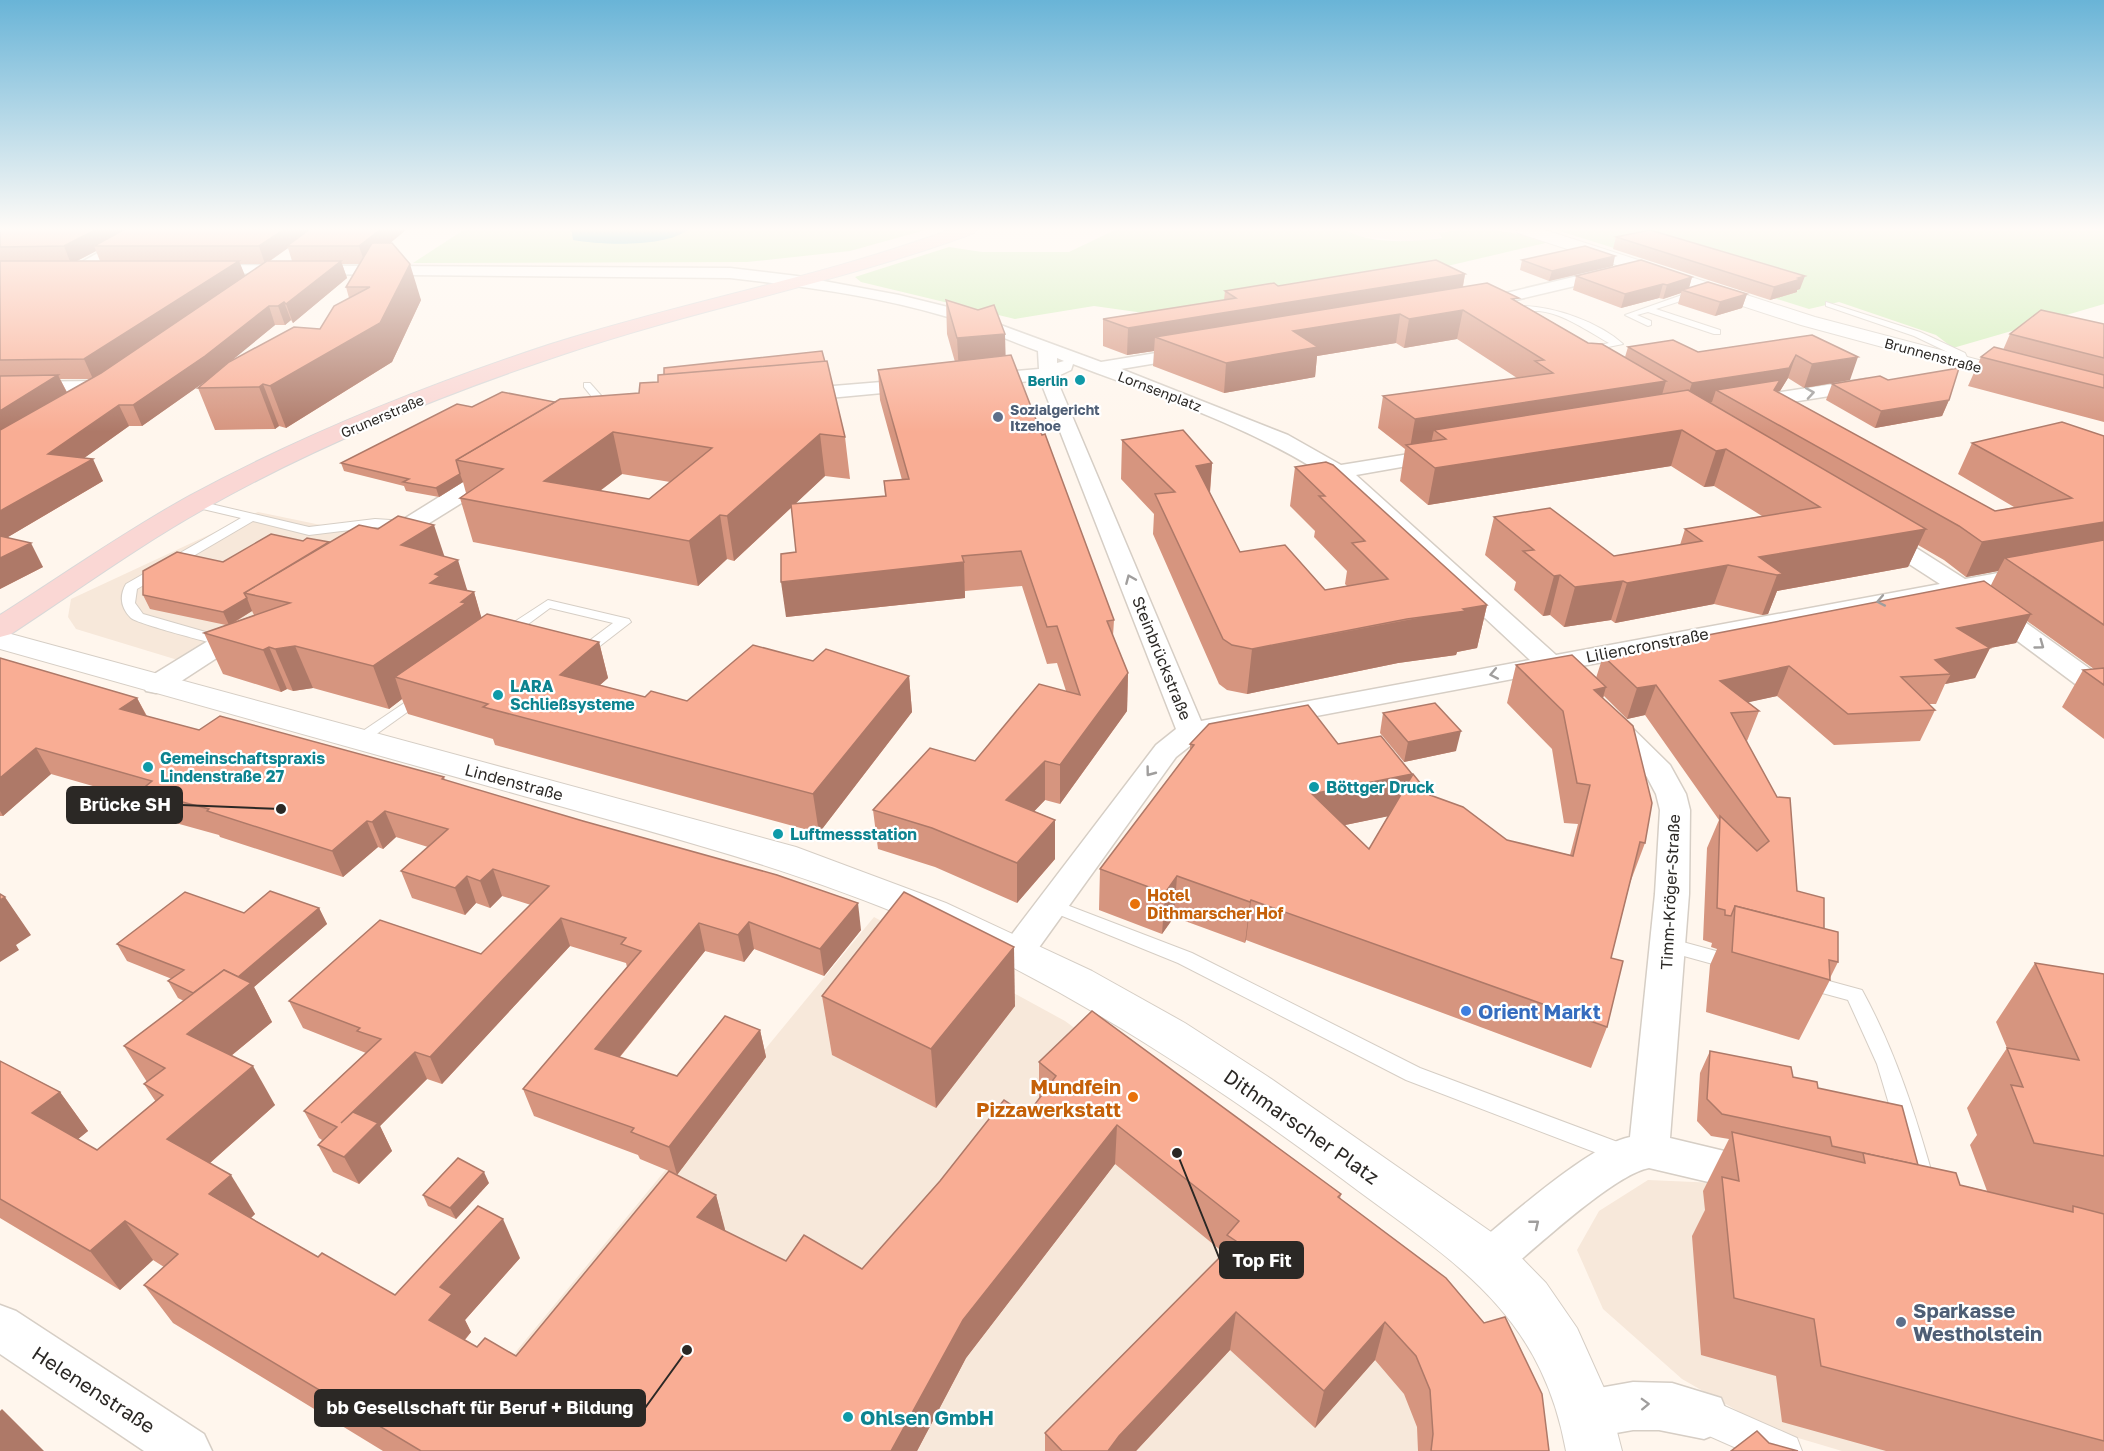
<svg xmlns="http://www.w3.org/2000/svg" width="2104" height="1451" viewBox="0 0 2104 1451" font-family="'Golos Text',sans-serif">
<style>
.built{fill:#f7e8da}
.green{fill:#cdeeb4}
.water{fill:#4cb4bd}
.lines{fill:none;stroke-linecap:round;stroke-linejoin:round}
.service-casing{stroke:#d6cec5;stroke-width:2}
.pedestrian-casing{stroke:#d6cec5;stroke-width:2}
.minor-casing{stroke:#d6cec5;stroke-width:3}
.tertiary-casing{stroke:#d6cec5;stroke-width:2}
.secondary-casing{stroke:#d6cec5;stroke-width:2}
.primary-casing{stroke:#d9d8d8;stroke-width:2}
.service{fill:#fff;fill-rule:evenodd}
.pedestrian{fill:#fff;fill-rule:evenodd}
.minor{fill:#fff;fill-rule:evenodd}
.tertiary{fill:#fff;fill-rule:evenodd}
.secondary{fill:#fff;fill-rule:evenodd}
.primary{fill:#fad7d4;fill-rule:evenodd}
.wall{fill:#d6957f;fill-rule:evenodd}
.shaded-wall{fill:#ae7968}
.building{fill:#f9ad94;stroke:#ae7968;stroke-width:1.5;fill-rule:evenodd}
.oneway{stroke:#a09e9d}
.culture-dot{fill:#0f9aa8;stroke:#fff;stroke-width:2}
.service-dot{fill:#5c6f8a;stroke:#fff;stroke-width:2}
.food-dot{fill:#e8710a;stroke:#fff;stroke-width:2}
.shop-dot{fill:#3f7fe0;stroke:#fff;stroke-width:2}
.labels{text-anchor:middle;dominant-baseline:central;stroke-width:4.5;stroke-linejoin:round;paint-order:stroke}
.far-street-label{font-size:14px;fill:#2b2825;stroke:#fff}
.far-culture-label{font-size:14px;font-weight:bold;fill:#0d838f;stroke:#fff;text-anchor:end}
.far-service-label{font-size:14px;font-weight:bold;fill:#4e5e75;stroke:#fff;text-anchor:start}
.street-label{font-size:16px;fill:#2b2825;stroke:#fff}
.culture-label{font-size:16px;font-weight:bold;fill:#0d838f;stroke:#fff;text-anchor:start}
.food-label{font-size:16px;font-weight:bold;fill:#c56008;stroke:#fff;text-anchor:start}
.near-shop-label{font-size:20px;font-weight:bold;fill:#366cbe;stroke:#fff;text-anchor:start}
.near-food-label{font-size:20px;font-weight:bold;fill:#c56008;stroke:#fff;text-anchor:end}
.near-street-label{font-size:20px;fill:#2b2825;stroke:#fff}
.near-service-label{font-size:20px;font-weight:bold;fill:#4e5e75;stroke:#fff;text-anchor:start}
.near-culture-label{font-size:20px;font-weight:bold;fill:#0d838f;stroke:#fff;text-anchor:start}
.leader{fill:none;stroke:#2b2825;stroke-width:2}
.callout-dot{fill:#2b2825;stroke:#fff;stroke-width:2}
.callout{fill:#2b2825;stroke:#2b2825;stroke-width:2}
.callout-label{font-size:18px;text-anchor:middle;font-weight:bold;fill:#fff}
</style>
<rect width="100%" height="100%" fill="#fff6ed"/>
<!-- built -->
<g class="built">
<polygon points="1343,229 1458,229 1440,233 1442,237 1415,242 1355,236"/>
<polygon points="258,512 379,537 181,661 76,629 68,617 71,599"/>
<polygon points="874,917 1065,1021 1473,1319 1543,1451 434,1451"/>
<polygon points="1648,1180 1717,1183 2104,1451 1842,1451 1771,1430 1682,1379 1603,1309 1577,1250 1599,1211"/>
</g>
<!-- green -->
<g class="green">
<polygon points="465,229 571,229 573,240 689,229 929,229 850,251 747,262 413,263"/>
<path d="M1117,229h226c27,16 69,13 99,9l-3,-5c41,-8 71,-2 111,9l-137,32 -262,40 -57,-8 -79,13 -154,-37 -6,-5 94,-30 33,5h87z"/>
<polygon points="1553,229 2104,229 2104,304 1953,348 1936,335 1839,302 1809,309"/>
</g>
<!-- water -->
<path class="water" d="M571,229h118c-23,19 -88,16 -116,11z"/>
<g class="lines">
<!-- service casing -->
<g class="service-casing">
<g id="service">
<polygon points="1699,289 1702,290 1702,294 1656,309 1720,330 1720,334 1714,334 1648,312 1637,315 1651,321 1651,325 1648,326 1625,315"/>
<polygon points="1826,302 1920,332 1965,353 1970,364 1962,366 1958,357 1914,336 1826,306"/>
<path d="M1524,306c31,1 75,16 99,38l-40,8v-4l26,-5c-22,-12 -44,-29 -70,-32 -11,-1 -29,5 -37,-1z"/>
<polygon points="584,383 590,383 613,409 613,413 605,413 584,387"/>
<path d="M194,500l115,27 66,-8 31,2 6,4 -6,4 -31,-2 -66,8 -56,-14 -116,68 -2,14 8,11 87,25 2,3 -2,3 -5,1c-14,-3 -87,-22 -94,-28 -10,-10 -12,-22 -5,-34l115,-66 -51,-12 -2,-2z"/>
<polygon points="548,600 629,619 631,622 587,656 577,656 575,653 577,650 613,623 550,608 512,636 502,636 500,633 502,630"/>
<polygon points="422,691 427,692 429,695 427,698 364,743 354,743 351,740 354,737"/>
<polygon points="1051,899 1192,953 1420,1068 1631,1147 1634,1154 1631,1161 1623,1163 1406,1080 1178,963 1045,909 1042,905 1045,901"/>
<polygon points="1668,938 1738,957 1740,962 1738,967 1731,969 1662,950 1659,945 1662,940"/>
<path d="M1807,975l55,15c34,62 54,126 73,194l-3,7 -8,3 -8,-3 -3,-7 -36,-120 -29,-64 -48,-13 -2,-5 2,-5z"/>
</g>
</g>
<!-- pedestrian casing -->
<g class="pedestrian-casing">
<polygon id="pedestrian" points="1704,1397 1797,1438 1802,1451 1743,1451 1691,1428 1686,1415 1691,1402"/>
</g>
<!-- minor casing -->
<g class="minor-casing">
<g id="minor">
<polygon points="140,229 158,229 79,274 74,276 66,271"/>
<path d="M205,265l525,3 67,8 102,19 61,15 141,52 92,-15 6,1 3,4 -3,4 -78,13 167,66 53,30 99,-16 7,2 3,4 -3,4 -91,16 200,180 384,-71 -68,-44 -4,-5 4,-5h16l77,49 139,-25v14l-122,23 122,88v21l-10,-2 -137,-102 -386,72 18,19 -4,6c-19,5 -28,-8 -41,-20l-344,65 -24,19 -146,203 -12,4 -12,-4 -5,-9 5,-9 150,-197 20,-16 -136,-349 -58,6 -9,-6 9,-6 57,-5 -1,-18c-30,-11 -60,-24 -90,-34 -71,-21 -145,-31 -218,-39l-530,-5 -3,-3zM1057,358l7,3 -7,2zM1073,364c95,36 194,68 277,128l180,168 -329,61 -142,-336 -1,-9 13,-6z"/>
<polygon points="1611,268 1617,270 1619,273 1617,276 1478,309 1470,304 1472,301"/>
<polygon points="918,379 925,381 927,385 925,389 797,401 787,395 797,389"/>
<polygon points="1866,379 1875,385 1873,389 1749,409 1739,403 1749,397"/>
<polygon points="102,381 111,387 109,391 0,394 0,382"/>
<polygon points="497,465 505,466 508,471 505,476 394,545 378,545 374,540 378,535 489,466"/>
<polygon points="243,622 252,625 256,630 252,635 166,691 156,693 146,691 142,685 146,679 234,625"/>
<path d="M1610,713l10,3 50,49 16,29 4,16 -1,84 -19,244 96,23 6,13 -6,13 -15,5 -102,-24c-36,7 -113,80 -145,106l-15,6 -15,-6 -7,-14 7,-14c34,-28 117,-102 156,-109l25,-243 5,-84 -4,-16 -9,-17 -51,-55 4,-6z"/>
<polygon points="0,1305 16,1311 204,1434 212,1451 144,1451 0,1354"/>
<polygon points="1633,1382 1672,1383 1721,1398 1728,1415 1721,1432 1704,1439 1659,1430 1633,1430 1588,1438 1571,1431 1564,1414 1571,1397 1588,1390"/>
</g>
</g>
<!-- tertiary casing -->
<g class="tertiary-casing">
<polygon id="tertiary" points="1516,229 1542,229 1815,317 2104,393 2104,407 1801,325 1518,233"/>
</g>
<!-- secondary casing -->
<g class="secondary-casing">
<path id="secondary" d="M0,631l796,216 150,56 146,68 93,52 82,53 240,167 39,40 31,45 31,69 14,54h-56c-26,-144 -118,-192 -225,-273 -133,-99 -269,-188 -421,-255 -130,-56 -265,-90 -400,-128 -174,-49 -347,-97 -520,-146z"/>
</g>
<!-- primary casing -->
<g class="primary-casing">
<path id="primary" d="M952,229h24l-2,4c-134,50 -275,75 -410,121 -123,41 -245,90 -358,154 -68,38 -131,84 -195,126l-11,3v-22c63,-40 124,-83 189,-119 115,-62 235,-110 359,-151 133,-43 272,-67 404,-116z"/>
</g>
<!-- service -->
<use href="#service" class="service"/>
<!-- pedestrian -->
<use href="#pedestrian" class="pedestrian"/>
<!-- minor -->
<use href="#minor" class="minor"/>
<!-- tertiary -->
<use href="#tertiary" class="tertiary"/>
<!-- secondary -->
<use href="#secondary" class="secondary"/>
<!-- primary -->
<use href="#primary" class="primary"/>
</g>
<!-- wall -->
<g class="wall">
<path d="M0,229h407l-17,14 31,57 -29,62 -106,66 -7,-2 -4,3 -60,1 -17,-42 12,-10 -68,48h-13l-45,32 19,23 -95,56 35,30 -43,22zM288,248l4,13h-22zM96,251l4,10h-23zM240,264h23l-18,12zM342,264h18l-14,23 3,11 -29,31 -91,33 46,-37h10l6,-5 2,3 54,-45zM60,379h30l-23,13z"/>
<polygon points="1616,237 1800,289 1797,290 1797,292 1770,300 1613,249"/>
<polygon points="1522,260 1613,266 1549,281 1520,270"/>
<path d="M1465,274l-2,13 55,15 70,41 37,14 3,-10 70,5 114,-17 38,45 -46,8 -16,-10 -8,13 -3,1 218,119 19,-4 -56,-33 14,-31 132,-7v303l-42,-32 21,-37 11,-1 -67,-48 -11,22 -26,5 -15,30 -30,6 -9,20h-8l7,6 -15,31 -86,4 -57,-49 -29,6 11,9 -12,30 50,150 27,38 14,33 -8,16v2l-31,60 -93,-28 4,-47 7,-16 -6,-2 1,-4 -9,-3 4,-92 12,-28 -74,-105 -18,4 -23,-23 -1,2 42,145 -15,40 -19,75 -4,69 -16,41 -345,-128 -1,3 -71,-26 -12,17 -63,-24 1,-41 90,-119v-6h148l73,32 19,19 77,45 63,15 8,-31 -14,-1 -12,-74 -45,-46 9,-38 80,13 7,-22h1l1,-3 60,-5 326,-63 7,-14 -32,6 -22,-17 -26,-15 -10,22 -131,24 -9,23 -6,1 -48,-11 -99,19 -4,-3 -47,7 -14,-12 -7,1 -29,-26 2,-8 -31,-27 9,-38 120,39 66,-11 5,-16 77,-13 -48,-30 -10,1 -33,-21 -243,39 -28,-24 5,-32 -27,-21 5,-32 134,-18 -60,-39 -53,9 -8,-5 -79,13 -2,21 -91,16 -71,-27 1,-15 -27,4 -24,-9v-27l121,-19 1,-9 53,-5zM1388,816l-19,33 -24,-24z"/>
<polygon points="1576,276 1692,277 1689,288 1747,294 1742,308 1715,316 1678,304 1681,293 1663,299 1659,298 1621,308 1573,290"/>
<path d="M946,300l60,56 108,264 -1,16 15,37 -1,38 -67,93 -15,-4 -11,11 21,9v39l-38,44 -82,-36 -57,-18 -5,-39 102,-49 91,-70 -9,-28 -10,1 -25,-78 -57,5v7l-179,19 10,-65 -4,-45 -58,54 -7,-2 -29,27 -225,-44 -13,-44 6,-5 -3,-11 -24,15 -33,-6 -2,-5 -60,-15 -3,-8 131,-56 83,-5 84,-9 206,44 5,42 -25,-3 -30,28 90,-8 -1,-15 18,-1 -22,-80 -2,-30 77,-8 -8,-28zM622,474l48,8 -21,17 -49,-8z"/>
<polygon points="2104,324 2104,422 1968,386 1981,357 2003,350 2010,334"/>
<polygon points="1888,380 1949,400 1942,416 1875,428 1826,400 1832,384"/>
<polygon points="1122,440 1212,463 1210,494 1240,552 1325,590 1347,586 1345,584 1347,571 1314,537 1315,531 1290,506 1295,467 1487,605 1477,648 1457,652 1456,655 1398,663 1247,694 1227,690 1219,684 1153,534 1154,514 1121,479"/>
<path d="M303,541l26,1 115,14 24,35 6,1 7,26 118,24 9,36 -8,7 45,12 42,4 126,-40 96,15 3,36 -93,121 -324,-88 -2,-6 -85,-25 -6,-15 -13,10 -76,-21 -20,3 -6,-2 -6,3 -58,-18 -19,-41 22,-8 -76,-16 -7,-14 80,-33zM252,611l2,4 -19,7z"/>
<polygon points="0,658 137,698 147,716 199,730 444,777 445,780 861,930 824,976 754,949 744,962 705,951 620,1057 677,1076 760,1030 766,1057 677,1175 716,1195 725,1231 786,1261 862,1269 1027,1115 1039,1099 1039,1062 1341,1194 1340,1199 1549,1451 1418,1451 1417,1427 1404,1394 1375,1360 1315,1428 1230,1350 1136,1451 1045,1451 1045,1433 1224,1253 1115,1164 966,1358 917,1451 383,1451 173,1323 144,1285 164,1267 153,1260 120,1290 0,1218 0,1061 60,1092 88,1131 78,1139 97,1150 156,1102 144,1084 147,1082 124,1046 184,1001 178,998 168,981 172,979 127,961 117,944 244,913 319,908 327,924 254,987 272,1022 231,1056 275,1105 210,1163 255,1214 251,1218 318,1257 395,1295 520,1258 465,1320 471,1332 465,1340 477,1347 516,1356 669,1171 640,1159 638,1155 534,1116 523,1089 627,967 626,963 570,946 442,1084 427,1079 380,1126 392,1151 359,1184 333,1172 318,1145 322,1140 319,1138 304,1111 366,1053 303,1028 289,1001 481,954 531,905 502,896 490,908 476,903 465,915 412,898 401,871 428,847 396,837 383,849 378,847 343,877 220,837 219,835 154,817 145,801 51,774 3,816 0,816"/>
<polygon points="1383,713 1456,751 1404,762 1380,733"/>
<polygon points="2035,963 2104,974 2104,1451 1886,1451 1782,1422 1776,1376 1701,1355 1692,1236 1705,1210 1703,1191 1729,1139 1711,1136 1697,1121 1700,1073 1710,1051 1793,1077 1818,1088 1918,1165 1960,1185 1987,1191 1970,1145 1977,1135 1967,1108 2007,1048 1996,1022"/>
<polygon points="822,996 1015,1006 936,1108 832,1055"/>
<polygon points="489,1183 456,1219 428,1206 423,1195"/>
</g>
<!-- shaded-wall -->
<g class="shaded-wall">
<polygon points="97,229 135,229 94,246 96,251 71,264 64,246"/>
<polygon points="285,229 315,229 287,246 288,248 265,264 259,246"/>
<polygon points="381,229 407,229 365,264 359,246"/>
<polygon points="1615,256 1613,266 1549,281 1552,271"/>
<polygon points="239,261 246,278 93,379 84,359"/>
<polygon points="341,261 347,278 293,323 286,304"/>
<polygon points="410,264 421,300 392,362 286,428 270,386"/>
<polygon points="1465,274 1460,300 1155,337 1154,351 1127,355 1128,328"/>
<polygon points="1805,276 1800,289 1797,290 1797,292 1770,300 1774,287"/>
<polygon points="1692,277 1688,291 1682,290 1681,293 1663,299 1667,285"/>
<polygon points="1663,284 1659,298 1621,308 1625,294"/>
<polygon points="1747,294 1742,308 1715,316 1720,302"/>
<polygon points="284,302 291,320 285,325 278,306"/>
<polygon points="269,306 275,325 213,376 142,426 133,405"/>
<polygon points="1463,310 1457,339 1404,348 1409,319"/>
<polygon points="1400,314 1396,343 1317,356 1315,377 1224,393 1226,363 1293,331"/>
<polygon points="1005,334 1006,369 959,373 957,338"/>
<polygon points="1796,355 1788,378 1780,391 1776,392 1716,390 1712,402 1684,407 1692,383"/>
<polygon points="1858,357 1850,380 1804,388 1812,364"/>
<polygon points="58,375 68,395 0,438 0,411"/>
<polygon points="1666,381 1657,412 1434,430 1430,448 1410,448 1415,419"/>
<polygon points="263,384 279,426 275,429 259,387"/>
<polygon points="1949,400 1942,416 1875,428 1881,411"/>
<polygon points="119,405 129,426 59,476 48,454"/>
<polygon points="1682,430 1671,466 1428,505 1435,468"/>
<polygon points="613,432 622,474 565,517 544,481"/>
<polygon points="820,434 825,476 734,561 727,516"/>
<polygon points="1726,449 1714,486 1704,487 1716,451"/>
<polygon points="93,459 103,481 8,537 11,542 0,549 0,511"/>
<polygon points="1212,463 1209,502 1196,466"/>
<polygon points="460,474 463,482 439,497 436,488"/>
<polygon points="720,515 727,559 698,586 689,541"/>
<polygon points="2104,522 2104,553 2005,558 1998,571 1966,577 1982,542"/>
<polygon points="434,525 447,564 401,545"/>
<polygon points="1926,529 1908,567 1777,591 1768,614 1762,615 1777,575 1759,557"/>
<polygon points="31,543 43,567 0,589 0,558"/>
<polygon points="458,560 469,596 474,592 486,633 395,677 402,699 389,709 373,666 435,574"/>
<polygon points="964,562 965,598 786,617 781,582"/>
<polygon points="1728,565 1714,604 1615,623 1627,583"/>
<polygon points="1560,575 1550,615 1543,616 1554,576"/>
<polygon points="1623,581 1611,620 1564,627 1575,587"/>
<polygon points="247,598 252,611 229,625 223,612"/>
<polygon points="1487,605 1477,648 1457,652 1456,655 1398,663 1247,694 1252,649"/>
<polygon points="2031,614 2016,643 1990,648 1975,678 1945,684 1951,674 1935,660 1957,628"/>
<polygon points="599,642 608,678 570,711 560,675"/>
<polygon points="295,646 313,688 293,691 275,649"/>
<polygon points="269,647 287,689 281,692 263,650"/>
<polygon points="1789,666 1777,696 1709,711 1720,681"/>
<polygon points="1128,673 1127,711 1060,804 1060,765"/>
<polygon points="909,676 912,712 819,833 813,794"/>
<polygon points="1656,685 1645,715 1627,719 1637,688"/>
<polygon points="1606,687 1595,725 1594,690"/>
<polygon points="137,698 150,723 120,709"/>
<polygon points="1461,731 1456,751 1404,762 1408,742"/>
<polygon points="36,748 51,774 3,816 0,811 0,778"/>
<polygon points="1045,761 1045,800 1007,840 1006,800"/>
<polygon points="1412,774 1404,813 1306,833 1312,794"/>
<polygon points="385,811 396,837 383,849 372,822"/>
<polygon points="1055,820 1055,859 1017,903 1017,863"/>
<polygon points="367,821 378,847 343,877 332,851"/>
<polygon points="493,869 502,896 490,908 480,881"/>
<polygon points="467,876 476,903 465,915 455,888"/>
<polygon points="1177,876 1174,917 1162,934 1165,893"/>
<polygon points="5,897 31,935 16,945 19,950 0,962 0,900"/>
<polygon points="1251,900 1246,940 1245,943 1250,902"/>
<polygon points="858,903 861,930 824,976 820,949"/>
<polygon points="319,908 327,924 254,987 272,1022 210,1073 187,1034 209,1001"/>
<polygon points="561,918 570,946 442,1084 430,1057"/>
<polygon points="749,922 754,949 744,962 738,935"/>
<polygon points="699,923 705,951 604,1076 595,1049"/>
<polygon points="1014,947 1015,1006 936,1108 931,1049"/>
<polygon points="760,1030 766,1057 677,1175 669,1147"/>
<polygon points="415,1052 427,1079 380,1126 392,1151 359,1184 344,1157 341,1123"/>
<polygon points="253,1066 275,1105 193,1178 167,1139"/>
<polygon points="60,1092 88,1131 62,1152 32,1113"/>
<polygon points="1117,1125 1115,1164 966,1358 917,1451 891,1451 963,1320"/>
<polygon points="484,1172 489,1183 456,1219 450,1208"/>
<polygon points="231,1175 255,1214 235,1233 209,1194"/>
<polygon points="716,1195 726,1233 697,1217"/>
<polygon points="503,1219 520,1258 465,1320 471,1332 449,1358 429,1320 440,1287"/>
<polygon points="125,1221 153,1260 120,1290 90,1251"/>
<polygon points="1236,1312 1230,1350 1136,1451 1108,1451 1119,1436"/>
<polygon points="1385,1322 1375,1360 1315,1428 1324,1391"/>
<polygon points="2,1409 44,1451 0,1451 0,1411"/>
</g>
<!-- building -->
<g class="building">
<polygon points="0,229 97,229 64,246 0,247"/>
<polygon points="125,229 285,229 259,246 94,246"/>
<polygon points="310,229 381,229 359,246 287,246"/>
<polygon points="1650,230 1805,276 1798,278 1801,279 1774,287 1616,237"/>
<polygon points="372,243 392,243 410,264 380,323 270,386 263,384 259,387 198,388 229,362 294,327 320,329 334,306 370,287 346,287"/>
<polygon points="1585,246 1615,256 1552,271 1522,260"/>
<polygon points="1436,260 1465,274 1128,328 1103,319 1236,298 1225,291 1274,283 1278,286"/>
<polygon points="1641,260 1692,277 1667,285 1663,284 1625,294 1576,276"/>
<polygon points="0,261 239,261 84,359 0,360"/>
<polygon points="267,261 341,261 286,304 284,302 278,306 269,306 205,356 133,405 119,405 48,454 93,459 0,511 0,430 101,373"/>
<polygon points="1708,282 1747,294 1720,302 1682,290"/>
<polygon points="1487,283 1519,298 1512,299 1588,343 1602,344 1666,381 1415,419 1383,396 1553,373 1535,361 1544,360 1463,310 1409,319 1400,314 1293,331 1318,347 1226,363 1155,337"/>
<polygon points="946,300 978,310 994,305 1005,334 957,338"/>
<polygon points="2041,310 2104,324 2104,358 2010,334"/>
<polygon points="1812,335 1858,357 1812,364 1796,355 1789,368 1692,383 1628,347 1673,340 1698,352"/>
<polygon points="1994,347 2104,375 2104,388 1981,357"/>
<polygon points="822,351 825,362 664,375 664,368"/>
<polygon points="1011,355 1042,435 1045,434 1114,620 1107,621 1128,673 1060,765 1045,761 1006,800 1055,820 1017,863 932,828 873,810 930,748 975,761 1039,684 1080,695 1057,626 1047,627 1021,551 962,556 964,562 781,582 781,554 796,552 791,504 886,496 884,481 909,479 878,370"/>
<path d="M827,361l18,76 -25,-3 -93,82 -7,-1 -31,26 -229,-43 43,-29 -47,-9 104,-61 79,-6 1,-10 18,-1v-7zM613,432l99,16 -63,51 -105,-18z"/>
<polygon points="1959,368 1949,400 1881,411 1832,384 1880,376 1888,380"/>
<polygon points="58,375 0,411 0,376"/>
<polygon points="1780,380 1774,390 1995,511 2072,498 1972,443 2062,422 2104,436 2104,522 1982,542 1959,526 1716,390"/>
<polygon points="1688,390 1926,529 1759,557 1783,574 1777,575 1728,565 1627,583 1623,581 1575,587 1560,575 1554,576 1523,551 1534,550 1494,517 1550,508 1614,556 1702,541 1685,529 1820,507 1726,449 1716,451 1682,430 1435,468 1406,445 1446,439 1434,430"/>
<polygon points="502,392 555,402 456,460 460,474 436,488 403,482 409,479 341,463 457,404 472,407"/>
<polygon points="1183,430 1212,463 1196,466 1240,552 1285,545 1325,590 1388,579 1352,543 1365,541 1319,496 1325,496 1295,467 1326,462 1333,465 1487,605 1463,609 1466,611 1407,619 1252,649 1232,645 1223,639 1155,494 1175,492 1122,440"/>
<polygon points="398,516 434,525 401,545 458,560 435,574 440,576 430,583 474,592 461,602 466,603 373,666 295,646 275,649 269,647 263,650 204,633 290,603 244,593 359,525 378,529"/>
<polygon points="271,534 303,541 307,538 329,542 244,593 247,598 223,612 143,595 143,571 177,552 223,562"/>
<polygon points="0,536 31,543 0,558"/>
<polygon points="2104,540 2104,625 2005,558"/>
<polygon points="1984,581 2031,614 1957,628 1990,648 1935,660 1951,674 1901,677 1935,710 1848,714 1789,666 1720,681 1759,711 1731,713 1777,797 1790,798 1797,891 1824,898 1824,929 1735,906 1731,916 1725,915 1725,910 1717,908 1720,816 1757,851 1769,841 1656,685 1637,688 1603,656 1608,655 1605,653 1659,643 1665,648 1698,642 1708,635"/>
<polygon points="487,614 599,642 560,675 645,697 651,691 687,701 753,645 813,661 826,649 909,676 813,794 483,707 488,704 395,677"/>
<polygon points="1572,655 1606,687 1594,690 1633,726 1652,803 1645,843 1640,842 1611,958 1623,961 1607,1027 1251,900 1250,902 1177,876 1165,893 1100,869 1194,745 1190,744 1209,724 1308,705 1338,744 1381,736 1412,774 1312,794 1369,849 1413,774 1430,795 1463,807 1507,840 1573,856 1590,785 1577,783 1563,711 1516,665"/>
<polygon points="0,658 137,698 120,709 199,730 220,716 444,777 442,779 583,821 777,875 858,903 820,949 749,922 738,935 699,923 595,1049 677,1076 725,1016 760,1030 669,1147 631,1132 634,1128 523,1089 641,951 621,944 626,938 561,918 430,1057 415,1052 341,1123 353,1112 378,1123 344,1157 318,1145 337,1127 304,1111 381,1039 357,1031 360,1028 289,1001 380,920 481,954 549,886 493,869 480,881 467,876 455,888 401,871 448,829 385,811 372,822 367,821 332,851 207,811 209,809 140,791 152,781 36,748 0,778"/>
<polygon points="2104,668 2104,685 2083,670"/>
<polygon points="1435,703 1461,731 1408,742 1383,713"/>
<polygon points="270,891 319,908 238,977 224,970 193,993 168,981 184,970 117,944 185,892 244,913"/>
<polygon points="904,892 1014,947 931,1049 822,996"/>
<polygon points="0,894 5,897 0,900"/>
<polygon points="1735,906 1838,932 1838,962 1829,960 1830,980 1732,952"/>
<polygon points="2035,963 2104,974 2104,1156 2034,1143 2011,1085 2023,1087 2007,1048 2079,1060"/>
<polygon points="224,970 251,983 187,1034 253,1066 167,1139 231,1175 209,1194 318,1257 322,1253 395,1295 478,1206 503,1219 440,1287 452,1294 429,1320 477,1347 485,1338 516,1356 669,1171 716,1195 697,1217 786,1261 804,1235 862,1269 940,1181 1004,1100 1027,1115 1056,1076 1039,1062 1092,1011 1341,1194 1338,1197 1446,1278 1484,1323 1505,1317 1542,1394 1549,1451 1431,1451 1433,1434 1430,1390 1416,1356 1385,1322 1324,1391 1236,1312 1119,1436 1108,1451 1062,1451 1045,1433 1236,1241 1227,1235 1239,1221 1117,1125 963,1320 891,1451 421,1451 144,1285 178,1254 125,1221 90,1251 0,1199 0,1061 60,1092 32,1113 97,1150 163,1095 144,1084 165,1068 124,1046"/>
<polygon points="1710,1051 1791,1067 1793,1077 1817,1082 1818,1088 1902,1106 1918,1165 1832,1146 1830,1137 1722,1114 1707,1099"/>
<polygon points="1732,1132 1865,1163 1863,1153 1956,1173 1960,1185 2073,1212 2073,1206 2104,1214 2104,1441 1821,1366 1814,1319 1734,1298 1722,1177 1739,1181"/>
<polygon points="458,1158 484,1172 450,1208 423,1195"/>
<polygon points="1757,1431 1769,1443 1798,1451 1731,1451"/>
</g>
<!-- one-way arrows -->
<defs><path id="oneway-chevron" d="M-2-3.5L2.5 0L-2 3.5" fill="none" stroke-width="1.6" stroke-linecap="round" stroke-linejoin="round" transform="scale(1.5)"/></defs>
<g class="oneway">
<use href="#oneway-chevron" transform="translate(1810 393) rotate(-9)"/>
<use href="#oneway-chevron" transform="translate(1130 579) rotate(-113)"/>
<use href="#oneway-chevron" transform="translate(1881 601) rotate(169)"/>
<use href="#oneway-chevron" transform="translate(2040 645) rotate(36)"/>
<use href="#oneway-chevron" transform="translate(1494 674) rotate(169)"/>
<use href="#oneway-chevron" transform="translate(1150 772) rotate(127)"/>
<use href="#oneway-chevron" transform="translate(1535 1224) rotate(-39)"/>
<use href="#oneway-chevron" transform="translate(1645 1404) rotate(-2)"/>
</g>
<!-- sky -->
<linearGradient id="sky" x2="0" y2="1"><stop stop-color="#69b4d7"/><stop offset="0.53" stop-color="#fffbf7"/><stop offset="1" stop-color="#fffbf7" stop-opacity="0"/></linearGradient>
<rect width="2104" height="432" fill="url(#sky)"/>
<!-- markers -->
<g class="culture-dot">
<circle cx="1080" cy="380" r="6"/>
<circle cx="498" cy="695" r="6"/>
<circle cx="148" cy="767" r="6"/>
<circle cx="1314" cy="787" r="6"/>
<circle cx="778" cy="834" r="6"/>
<circle cx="848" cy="1417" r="6"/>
</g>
<g class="service-dot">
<circle cx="998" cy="417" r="6"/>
<circle cx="1901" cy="1322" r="6"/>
</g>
<g class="food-dot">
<circle cx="1135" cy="904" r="6"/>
<circle cx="1133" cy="1097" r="6"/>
</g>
<circle class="shop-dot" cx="1466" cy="1011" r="6"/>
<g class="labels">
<!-- far-street labels -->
<g class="far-street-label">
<text transform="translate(1933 355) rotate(15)">Brunnenstraße</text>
<text transform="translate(1160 391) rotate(21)">Lornsenplatz</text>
<text transform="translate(382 416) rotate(-23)">Grunerstraße</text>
</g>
<!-- far-culture labels -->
<g class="far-culture-label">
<text x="1068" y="380">Berlin</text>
</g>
<!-- far-service labels -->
<g class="far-service-label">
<text x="1010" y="409">Sozialgericht<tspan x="1010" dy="16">Itzehoe</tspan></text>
</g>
<!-- street labels -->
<g class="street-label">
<text transform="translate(1647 645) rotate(-11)">Liliencronstraße</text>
<text transform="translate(1162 658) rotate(68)">Steinbrückstraße</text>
<text transform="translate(514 782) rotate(15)">Lindenstraße</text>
<text transform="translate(1670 892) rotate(-87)">Timm-Kröger-Straße</text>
</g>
<!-- culture labels -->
<g class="culture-label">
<text x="510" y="686">LARA<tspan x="510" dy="18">Schließsysteme</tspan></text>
<text x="160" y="758">Gemeinschaftspraxis<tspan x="160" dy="18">Lindenstraße 27</tspan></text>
<text x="1326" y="787">Böttger Druck</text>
<text x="790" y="834">Luftmessstation</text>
</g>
<!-- food labels -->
<g class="food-label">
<text x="1147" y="895">Hotel<tspan x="1147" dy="18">Dithmarscher Hof</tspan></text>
</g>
<!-- near-shop labels -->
<g class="near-shop-label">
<text x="1478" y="1011">Orient Markt</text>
</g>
<!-- near-food labels -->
<g class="near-food-label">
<text x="1121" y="1086">Mundfein<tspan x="1121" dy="23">Pizzawerkstatt</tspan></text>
</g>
<!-- near-street labels -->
<g class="near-street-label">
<text transform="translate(1302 1126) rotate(35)">Dithmarscher Platz</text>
<text transform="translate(94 1389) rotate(33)">Helenenstraße</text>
</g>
<!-- near-service labels -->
<g class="near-service-label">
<text x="1913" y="1310">Sparkasse<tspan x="1913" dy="23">Westholstein</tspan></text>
</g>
<!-- near-culture labels -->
<g class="near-culture-label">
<text x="860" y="1417">Ohlsen GmbH</text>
</g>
</g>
<!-- callouts -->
<path class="leader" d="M281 809L182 805M1177 1153L1220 1260M687 1350L645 1408"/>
<g class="callout-dot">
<circle cx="281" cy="809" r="6"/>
<circle cx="1177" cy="1153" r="6"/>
<circle cx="687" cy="1350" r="6"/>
</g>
<g class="callout">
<rect x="67" y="787" width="115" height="36" rx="6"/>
<rect x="1220" y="1242" width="83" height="36" rx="6"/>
<rect x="315" y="1390" width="330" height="36" rx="6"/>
</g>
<g class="callout-label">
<text x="125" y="811">Brücke SH</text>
<text x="1262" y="1267">Top Fit</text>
<text x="480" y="1414">bb Gesellschaft für Beruf + Bildung</text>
</g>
</svg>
